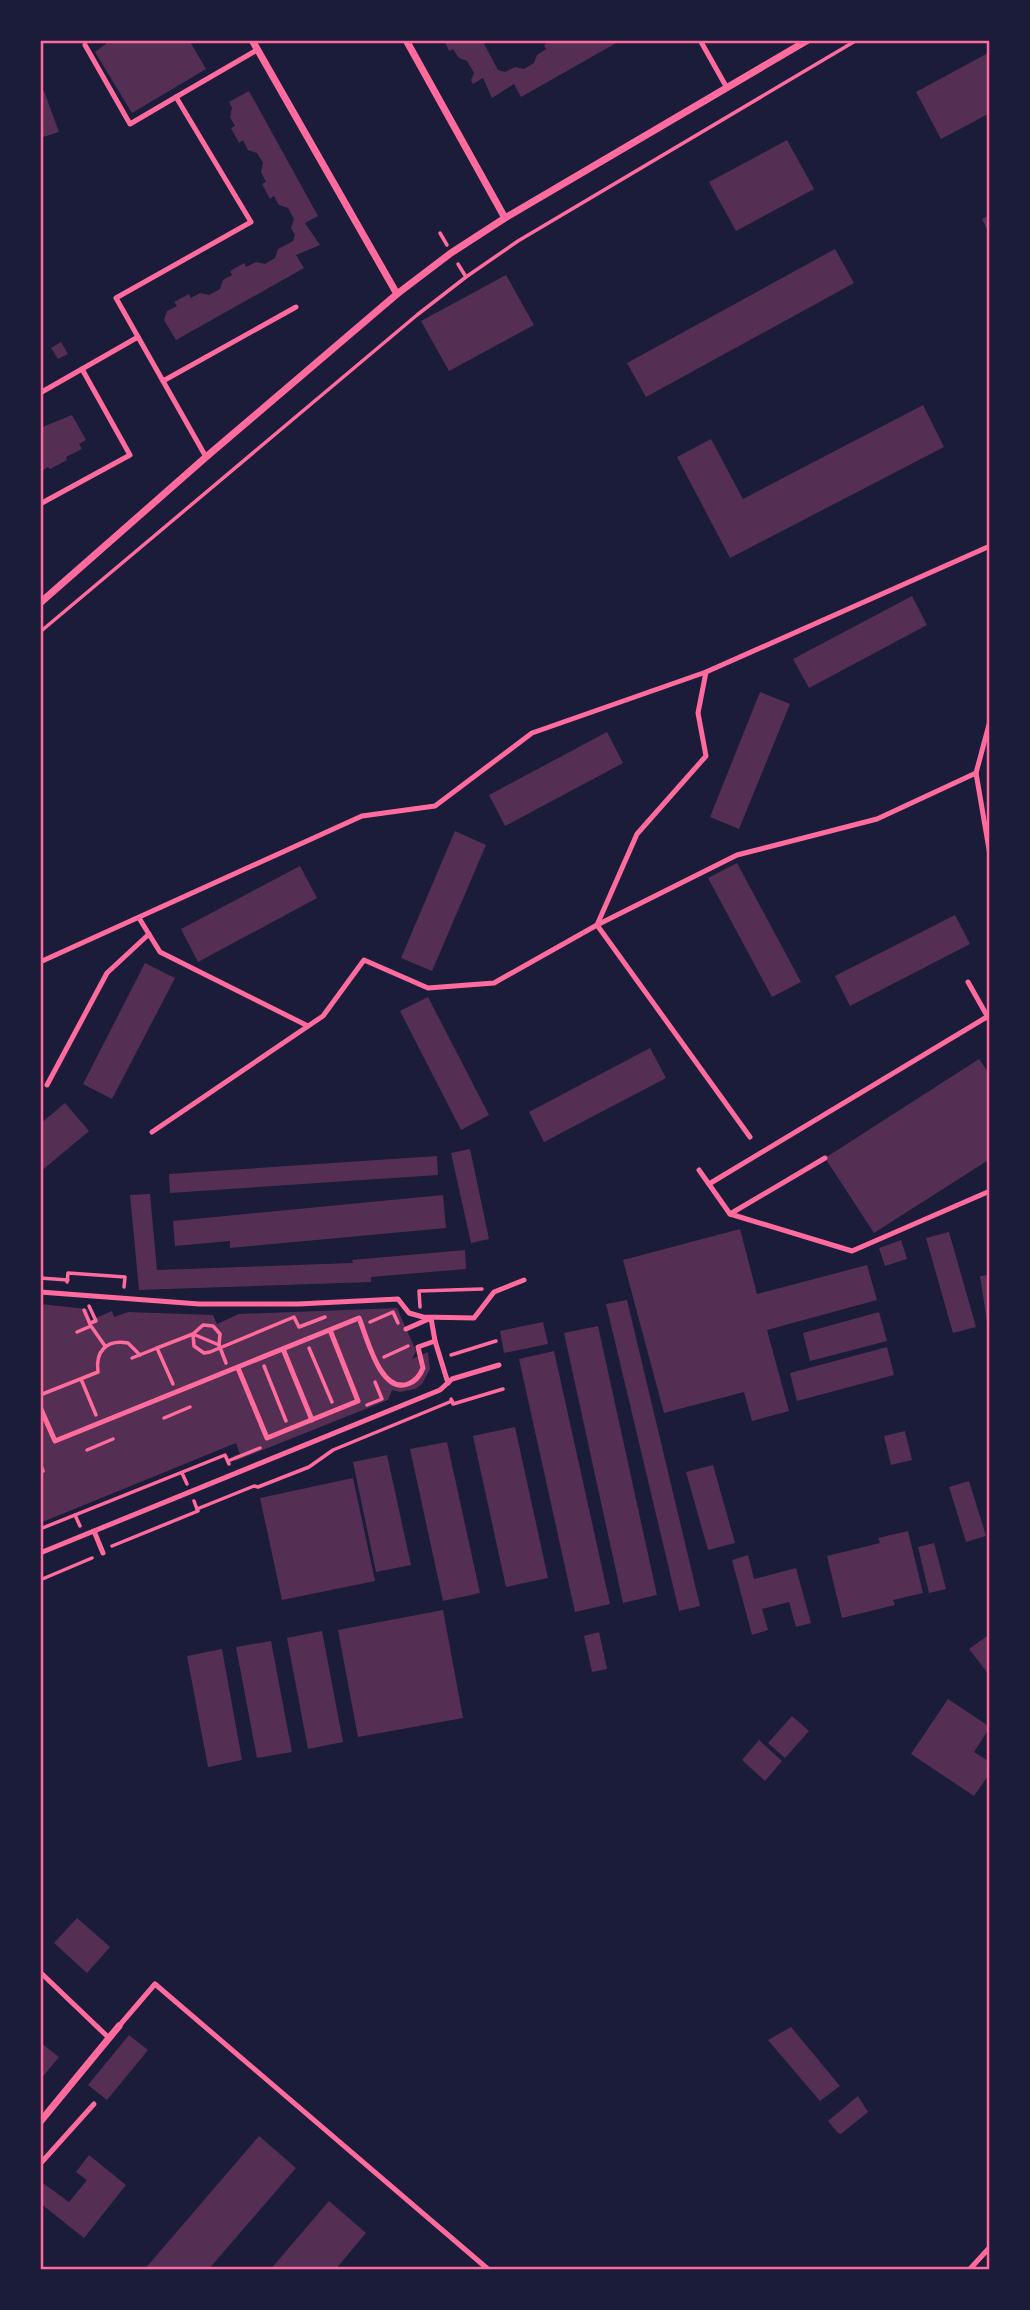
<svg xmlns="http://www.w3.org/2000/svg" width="1030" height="2310" viewBox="0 0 1030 2310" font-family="'Open Sans',sans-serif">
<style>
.building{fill:#542f53}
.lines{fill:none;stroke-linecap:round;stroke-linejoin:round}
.path{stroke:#ff6b9d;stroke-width:3.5}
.service{stroke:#ff6b9d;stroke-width:5}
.minor{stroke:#ff6b9d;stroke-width:7}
.neatline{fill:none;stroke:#ff6b9d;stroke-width:2.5}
</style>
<rect width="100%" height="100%" fill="#1b1b3a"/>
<!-- building -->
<g class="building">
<polygon points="111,40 189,40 206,69 132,113 95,52"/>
<polygon points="444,40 482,40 498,70 505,72 515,67 524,69 534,63 537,55 546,49 544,45 553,40 617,40 618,42 521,97 514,84 492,98 483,78 473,84 471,80 474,73 467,61 459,58 453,49 449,51"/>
<polygon points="988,53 990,113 941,139 916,92"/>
<polygon points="44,91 59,132 40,138 40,93"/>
<polygon points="249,91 318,216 305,223 320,245 296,255 304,268 176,340 164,320 167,311 177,306 174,302 189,294 191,298 200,293 209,295 220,289 223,280 232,275 230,271 244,263 246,267 256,262 265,264 275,258 278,249 293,241 295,235 291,228 294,219 288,208 279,205 274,196 270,199 262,184 266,182 261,172 263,163 257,153 248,150 243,140 239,143 231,128 235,126 230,117 232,108 229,102"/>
<polygon points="787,140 814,189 736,231 709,182"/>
<polygon points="990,215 990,235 982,219"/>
<polygon points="835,249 854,283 646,397 627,363"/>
<polygon points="506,275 534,325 449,371 421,321"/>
<polygon points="61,342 68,354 58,359 51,348"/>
<polygon points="923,405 944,447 730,558 677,457 711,439 743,499"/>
<polygon points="72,415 86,440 79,444 82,449 66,457 67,460 50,469 48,467 40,472 40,428"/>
<polygon points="912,596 927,625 809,688 793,659"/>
<polygon points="760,692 790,704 739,829 710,817"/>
<polygon points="607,732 623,763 505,826 489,795"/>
<polygon points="455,831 486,845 432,971 401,958"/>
<polygon points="737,863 801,982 772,997 708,878"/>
<polygon points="300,866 317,898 198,962 181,929"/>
<polygon points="955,915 970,944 850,1006 835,976"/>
<polygon points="145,963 175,978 112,1099 83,1084"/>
<polygon points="428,997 489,1115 461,1130 400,1011"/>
<polygon points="650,1048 666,1078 544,1142 529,1112"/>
<polygon points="979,1059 990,1075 990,1159 874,1233 825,1158"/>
<polygon points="65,1103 89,1131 40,1172 40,1124"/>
<polygon points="470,1149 489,1239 471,1243 451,1153"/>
<polygon points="437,1156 438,1175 170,1193 169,1174"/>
<polygon points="150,1194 157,1270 353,1263 352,1260 465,1250 466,1269 371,1277 371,1282 139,1290 130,1195"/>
<polygon points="443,1195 446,1228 230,1248 230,1241 175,1246 173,1221"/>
<polygon points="740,1229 757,1294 867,1265 877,1300 767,1330 789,1411 752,1421 744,1392 664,1413 623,1260"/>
<polygon points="949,1232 976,1327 953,1333 926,1238"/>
<polygon points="901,1240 907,1259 885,1266 879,1248"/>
<polygon points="990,1275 990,1328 988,1328 980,1276"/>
<polygon points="627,1300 700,1606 679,1611 606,1304"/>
<polygon points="40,1304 87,1309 91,1320 112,1311 114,1317 128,1312 213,1315 217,1324 239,1314 397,1308 416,1351 412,1359 428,1352 430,1369 422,1384 415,1389 400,1392 392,1390 388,1400 235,1461 233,1456 240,1454 236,1443 40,1523"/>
<polygon points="879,1312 887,1341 810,1361 803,1333"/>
<polygon points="543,1322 548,1344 504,1353 500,1331"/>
<polygon points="598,1326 657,1595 623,1603 564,1333"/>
<polygon points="887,1347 894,1375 797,1401 790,1373"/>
<polygon points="554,1351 610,1604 575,1612 519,1359"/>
<polygon points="515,1427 548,1578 506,1587 473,1436"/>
<polygon points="905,1431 912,1460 891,1465 884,1436"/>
<polygon points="447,1442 480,1593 443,1601 410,1449"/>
<polygon points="387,1455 411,1565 376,1572 353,1462"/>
<polygon points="713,1465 735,1543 708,1550 686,1472"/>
<polygon points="353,1478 375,1581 282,1600 260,1498"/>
<polygon points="969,1481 986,1536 966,1542 949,1487"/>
<polygon points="908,1531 923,1593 893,1600 895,1605 842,1618 827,1556 880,1543 878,1538"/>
<polygon points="934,1543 946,1589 929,1593 918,1547"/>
<polygon points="748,1555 754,1579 796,1568 811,1623 796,1627 789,1602 762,1609 768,1630 752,1635 732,1560"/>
<polygon points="443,1610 463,1718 358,1737 338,1630"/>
<polygon points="322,1631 343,1742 308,1749 287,1638"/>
<polygon points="599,1632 607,1669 592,1672 584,1636"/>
<polygon points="987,1636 990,1640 990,1676 969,1649"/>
<polygon points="271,1641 292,1752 257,1758 236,1647"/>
<polygon points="222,1649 242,1760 208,1767 187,1656"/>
<polygon points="948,1699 990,1727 974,1752 990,1762 990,1773 974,1796 911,1754"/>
<polygon points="792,1716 809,1731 785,1758 768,1743"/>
<polygon points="759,1740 782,1761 765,1781 742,1760"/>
<polygon points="77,1918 110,1947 87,1973 54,1943"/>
<polygon points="791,2027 840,2086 820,2101 768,2040"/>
<polygon points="129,2035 148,2050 107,2100 88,2085"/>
<polygon points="40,2042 59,2057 40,2080"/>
<polygon points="858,2096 868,2112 841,2134 838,2133 828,2121"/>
<polygon points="259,2136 296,2168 208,2270 144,2270"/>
<polygon points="89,2155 126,2185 84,2238 40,2203 40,2181 69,2202 87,2180 76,2172"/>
<polygon points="329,2201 366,2233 335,2270 270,2270"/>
</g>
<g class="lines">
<!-- path -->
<g class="path">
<polyline points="440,233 447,245"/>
<polyline points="458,264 466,277"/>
<polyline points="40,632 417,315 466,277 518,241 857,40"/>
<polyline points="40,1278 68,1280"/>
<polyline points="67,1282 68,1273 125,1277 124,1287"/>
<polyline points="89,1306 96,1321 90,1323"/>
<polyline points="420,1307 419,1291 482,1289"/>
<polyline points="84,1310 90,1324"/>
<polyline points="370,1322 393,1312 398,1323"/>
<polyline points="77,1332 91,1326 105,1346"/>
<polyline points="219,1345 220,1334 213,1326 203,1325 193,1334 194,1346 204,1353 210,1352 294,1317 299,1327 325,1317"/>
<polyline points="309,1348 332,1402"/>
<polyline points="451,1355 496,1341"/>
<polyline points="384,1357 408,1346"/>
<polyline points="132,1358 157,1348"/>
<polyline points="264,1366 286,1421"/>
<polyline points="81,1379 96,1415"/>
<polyline points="173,1384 157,1348 193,1334 219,1345 226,1363"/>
<path d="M40,1395l58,-23c-3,-21 9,-33 30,-29l12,12"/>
<polyline points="451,1399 453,1404 503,1389"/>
<polyline points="367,1405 382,1399 375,1382"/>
<polyline points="164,1418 190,1407"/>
<polyline points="87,1450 113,1439"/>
<polyline points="228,1461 260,1448"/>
<polyline points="40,1463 43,1471"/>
<polyline points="182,1473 187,1484"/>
<polyline points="194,1501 197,1509 254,1486 258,1487 309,1467 333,1450 452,1401"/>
<polyline points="75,1515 80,1526"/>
<polyline points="40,1529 225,1455 229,1464"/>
<polyline points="112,1546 198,1511 197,1509"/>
<polyline points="40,1580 92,1558"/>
</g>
<!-- service -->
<g class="service">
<polyline points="700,40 727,88"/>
<polyline points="85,45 130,124 176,97 251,222 116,298 206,457"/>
<polyline points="176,97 257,50"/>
<polyline points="163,381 296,307"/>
<polyline points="40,393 138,337"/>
<polyline points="40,504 130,455 82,369"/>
<polyline points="976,773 990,721"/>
<polyline points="139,918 160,952 308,1026"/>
<polyline points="40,962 362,816 435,806 532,733 706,672 990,546"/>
<polyline points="968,982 990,1021"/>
<polyline points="47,1085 107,973 149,934"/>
<polyline points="152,1132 323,1016 364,960 428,988 494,983 597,925 637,834 706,756 698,713 706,672"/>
<polyline points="750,1137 597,925 737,855 877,819 976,773 990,855"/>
<polyline points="699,1170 730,1214 852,1251 990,1191"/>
<polyline points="709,1184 990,1015"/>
<polyline points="730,1214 825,1158"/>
<polyline points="40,1292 199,1304 298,1304 398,1299 409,1313 423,1317 474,1318 494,1292 524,1280"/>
<polyline points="406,1329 431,1318 435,1341 448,1383"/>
<polyline points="283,1349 312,1420"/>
<polyline points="238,1368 267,1438 358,1401 330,1330"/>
<path d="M40,1407l15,34 304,-123c8,19 21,76 49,66 8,-3 12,-8 15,-16l-5,-21 17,-6"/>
<polyline points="94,1531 103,1553"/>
<polyline points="40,1553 440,1390 452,1379 499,1365"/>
<polyline points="40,1972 109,2038"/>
<polyline points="119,2026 155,1984 489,2270"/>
<polyline points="40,2164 94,2104"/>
<polyline points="969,2270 990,2247"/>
</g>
<!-- minor -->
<g class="minor">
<polyline points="252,40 397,294"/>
<polyline points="406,40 505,218"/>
<polyline points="40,603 206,457 397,294 451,253 505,218 808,40"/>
<polyline points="40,2122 119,2026"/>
</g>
</g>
<!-- border -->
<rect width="1030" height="2310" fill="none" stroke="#1b1b3a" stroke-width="84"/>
<rect x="42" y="42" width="946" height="2226" class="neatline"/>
</svg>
